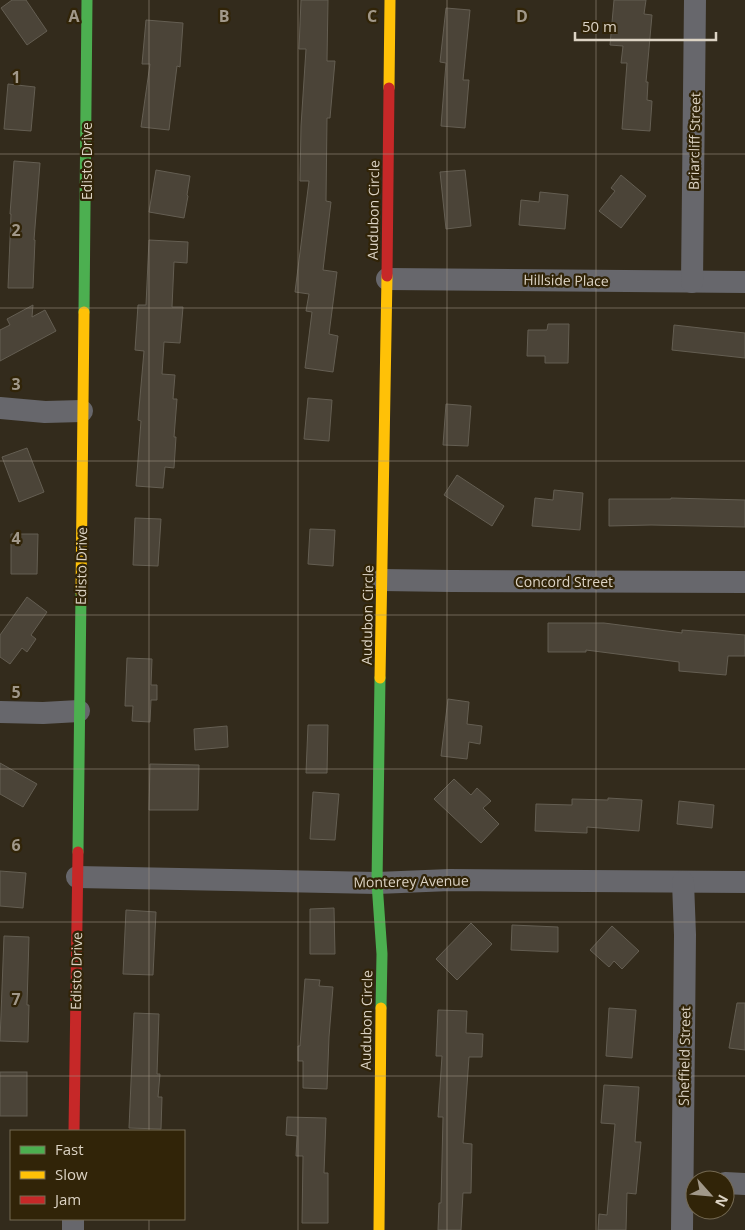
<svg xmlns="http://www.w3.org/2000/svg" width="745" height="1230" viewBox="0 0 745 1230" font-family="'Open Sans',sans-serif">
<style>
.building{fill:#4b4438;stroke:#645e52}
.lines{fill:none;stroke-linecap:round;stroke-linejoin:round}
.street{stroke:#67676c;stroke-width:22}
.fast{stroke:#4caf50;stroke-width:11}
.slow{stroke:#ffc107;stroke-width:11}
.jam{stroke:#c62828;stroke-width:11}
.grid{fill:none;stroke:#a19889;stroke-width:1;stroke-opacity:0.55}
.labels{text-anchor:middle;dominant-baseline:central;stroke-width:4.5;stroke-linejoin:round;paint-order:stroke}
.street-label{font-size:14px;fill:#dcd3c4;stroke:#312408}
.grid-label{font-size:16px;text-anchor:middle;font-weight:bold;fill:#a19889;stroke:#312408;stroke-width:4.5;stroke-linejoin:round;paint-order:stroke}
</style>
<rect width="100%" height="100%" fill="#332b1c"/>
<!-- building -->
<g class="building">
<polygon points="12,0 26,0 47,31 27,45 1,8"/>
<polygon points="301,0 328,0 327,61 335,61 330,118 327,118 326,201 331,202 323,270 337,272 329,334 338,336 333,372 305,368 312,312 306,311 309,294 295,292 309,181 300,181 301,126 306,49 299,49"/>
<polygon points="614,0 646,0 644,14 652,15 646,82 648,82 647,100 652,101 650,131 622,129 627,63 621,63 623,46 610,45"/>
<polygon points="446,8 470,10 463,80 469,80 465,128 441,126 446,63 440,62"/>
<polygon points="146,20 183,23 180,67 177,66 169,130 141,127 150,64 142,64"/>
<polygon points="8,84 35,87 31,131 4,129"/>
<polygon points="14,161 40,163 34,240 35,240 33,288 8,288 11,214 10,214"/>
<polygon points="156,170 190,176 187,195 188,196 184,218 149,212"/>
<polygon points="465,170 471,226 446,229 440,172"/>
<polygon points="621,175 646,196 621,228 599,211 615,191 611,188"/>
<polygon points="540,192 568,195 565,229 519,225 521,200 539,202"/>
<polygon points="149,240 188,242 187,263 174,262 172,307 183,307 180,343 164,342 162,374 175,375 173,399 177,399 174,437 176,437 174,468 165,467 163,488 136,486 141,421 138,420 144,351 135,350 138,305 146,305"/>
<polygon points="33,305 32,317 45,310 56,331 0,361 0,330 10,325 7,319"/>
<polygon points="548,324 569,324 568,363 545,363 545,356 527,356 528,330 547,330"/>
<polygon points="674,325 745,333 745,358 672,350"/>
<polygon points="308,398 332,400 329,441 304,439"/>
<polygon points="446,404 471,406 468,446 443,445"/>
<polygon points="27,448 44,492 19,502 2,457"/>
<polygon points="457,475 504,506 492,526 444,495"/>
<polygon points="554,490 583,493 580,530 532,526 535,498 553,500"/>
<polygon points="671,498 745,500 745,527 651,525 609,526 609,499 671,499"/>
<polygon points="135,518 161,519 158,566 133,565"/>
<polygon points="310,529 335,530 333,566 308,564"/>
<polygon points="11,534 38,534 37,574 11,574"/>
<polygon points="27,597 47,612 31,635 36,639 27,652 22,648 10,664 0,657 0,635"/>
<polygon points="548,623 604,623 682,633 682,630 745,635 745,656 728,656 726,675 679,671 679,662 586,650 586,652 548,652"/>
<polygon points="127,658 152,659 151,685 157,685 157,700 151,700 150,722 132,721 133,706 125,706"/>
<polygon points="448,699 469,702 467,724 482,726 480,744 469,742 467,759 441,756"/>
<polygon points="308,725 328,725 327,773 306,773"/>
<polygon points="227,726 228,747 195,750 194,729"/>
<polygon points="0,763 37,784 23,807 0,794"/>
<polygon points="150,764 199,765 198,810 149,810"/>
<polygon points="454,779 471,795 477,788 491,801 483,808 499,824 481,843 434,799"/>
<polygon points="313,792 339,794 335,840 310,839"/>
<polygon points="608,798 642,800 639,831 587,827 587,833 535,831 536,804 572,805 572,799 608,800"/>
<polygon points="679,801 714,805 712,828 677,824"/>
<polygon points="0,871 26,873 23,908 0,906"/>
<polygon points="334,908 335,954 310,954 310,909"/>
<polygon points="126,910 156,912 153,975 123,974"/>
<polygon points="471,923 492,944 457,980 436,959"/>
<polygon points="512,925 558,927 558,952 511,950"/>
<polygon points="612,926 639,951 622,969 614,961 609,967 590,950"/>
<polygon points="4,936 29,937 27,1005 29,1005 28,1042 0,1041"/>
<polygon points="305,979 320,980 319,986 333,987 329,1037 327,1089 303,1088 303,1061 298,1061 298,1046 300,1046"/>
<polygon points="737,1003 745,1003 745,1050 729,1048"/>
<polygon points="609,1008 636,1010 632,1058 606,1056"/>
<polygon points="438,1010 467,1011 466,1033 483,1034 482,1057 469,1057 463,1143 472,1144 471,1193 463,1193 461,1230 438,1230 439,1203 441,1203 443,1117 438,1117 442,1056 436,1056"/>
<polygon points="134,1013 159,1014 157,1074 160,1074 158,1097 162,1097 161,1129 129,1128"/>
<rect x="0" y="1072" width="27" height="44"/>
<polygon points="604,1085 639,1087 635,1142 641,1142 636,1194 627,1193 626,1230 598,1230 599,1214 607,1215 615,1124 601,1123"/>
<polygon points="287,1117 326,1118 324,1173 328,1173 328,1223 302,1223 303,1156 296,1156 297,1136 286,1135"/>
</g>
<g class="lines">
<!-- street -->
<g class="street">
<polyline points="387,279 745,282"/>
<polyline points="692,282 695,0"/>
<polyline points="0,408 45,412 82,411"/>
<polyline points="382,580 451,581 745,582"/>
<polyline points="0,712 43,713 79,711"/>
<polyline points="77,877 377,883 450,880 745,882"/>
<polyline points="725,1183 745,1184"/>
<polyline points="73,1230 73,1219"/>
<polyline points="682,1230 685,935 683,882"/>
</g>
<!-- fast -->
<g class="fast">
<polyline points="84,312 87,0"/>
<polyline points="380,678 377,883 382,954 381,1008"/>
<polyline points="78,852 81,592"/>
</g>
<!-- slow -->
<g class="slow">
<polyline points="389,88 390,0"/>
<polyline points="81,592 84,312"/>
<polyline points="380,678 387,276"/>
<polyline points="379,1230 381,1008"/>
</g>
<!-- jam -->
<g class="jam">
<polyline points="387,276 389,88"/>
<polyline points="74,1131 78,852"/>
</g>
</g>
<!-- grid -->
<path class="grid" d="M149,0v1131M298,0v1230M447,0v1230M596,0v1230M0,154h745M0,308h745M0,461h745M0,615h745M0,769h745M0,922h745M0,1076h745M149,1219v11"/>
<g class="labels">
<!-- street labels -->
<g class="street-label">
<text transform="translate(694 141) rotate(-89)">Briarcliff Street</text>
<text transform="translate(86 161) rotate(-90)">Edisto Drive</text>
<text transform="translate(373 210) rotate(-89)">Audubon Circle</text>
<text transform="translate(566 280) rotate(1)">Hillside Place</text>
<text transform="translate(81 566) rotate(-89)">Edisto Drive</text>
<text x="564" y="581">Concord Street</text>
<text transform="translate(367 615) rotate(-89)">Audubon Circle</text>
<text transform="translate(411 881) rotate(-1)">Monterey Avenue</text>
<text transform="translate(76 971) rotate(-89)">Edisto Drive</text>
<text transform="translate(366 1020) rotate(-89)">Audubon Circle</text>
<text transform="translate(684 1056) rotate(-89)">Sheffield Street</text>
</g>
</g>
<g class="grid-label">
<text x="74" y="22">A</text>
<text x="224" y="22">B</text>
<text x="372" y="22">C</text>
<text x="522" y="22">D</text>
<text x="16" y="83">1</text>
<text x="16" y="236">2</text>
<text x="16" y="390">3</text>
<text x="16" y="544">4</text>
<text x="16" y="698">5</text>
<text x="16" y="851">6</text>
<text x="16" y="1005">7</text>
</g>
<!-- legend -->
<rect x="10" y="1130" width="175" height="90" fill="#312408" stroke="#756a53"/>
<rect x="20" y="1146" width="25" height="8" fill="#4caf50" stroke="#756a53"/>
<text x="55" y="1155" font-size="15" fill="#dcd3c4">Fast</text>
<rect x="20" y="1171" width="25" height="8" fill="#ffc107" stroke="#756a53"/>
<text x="55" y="1180" font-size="15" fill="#dcd3c4">Slow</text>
<rect x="20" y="1196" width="25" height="8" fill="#c62828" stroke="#756a53"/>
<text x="55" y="1205" font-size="15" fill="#dcd3c4">Jam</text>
<!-- north arrow -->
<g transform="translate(710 1195) rotate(117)"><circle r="24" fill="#312408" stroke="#756a53"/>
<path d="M0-4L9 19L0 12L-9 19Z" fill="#a19889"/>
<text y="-8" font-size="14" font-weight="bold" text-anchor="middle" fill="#dcd3c4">N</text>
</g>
<!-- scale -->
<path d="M575 32v8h141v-8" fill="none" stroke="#dcd3c4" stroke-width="2.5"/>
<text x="582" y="32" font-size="15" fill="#dcd3c4" stroke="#312408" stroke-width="4" paint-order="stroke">50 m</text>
</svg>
